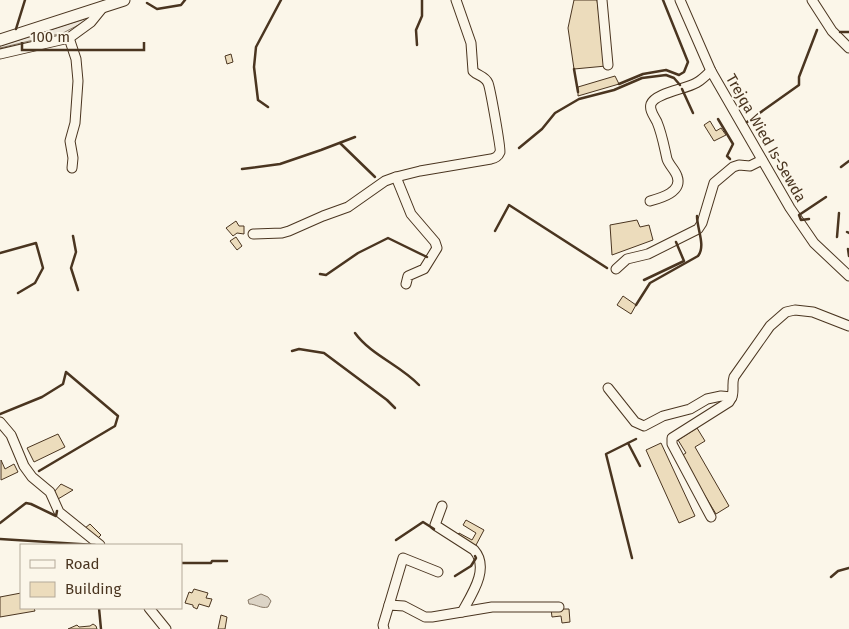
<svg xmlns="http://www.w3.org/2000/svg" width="849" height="629" viewBox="0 0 849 629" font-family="'Fira Sans',sans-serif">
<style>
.green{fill:#ede6d9;stroke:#887966}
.water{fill:#dcd4c6;stroke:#887966}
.building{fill:#ecdcbc;stroke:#4a3520}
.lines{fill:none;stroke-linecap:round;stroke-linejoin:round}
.minor-casing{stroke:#4a3520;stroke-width:11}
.major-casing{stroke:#4a3520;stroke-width:13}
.minor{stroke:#fbf6e9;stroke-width:9}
.major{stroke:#fbf6e9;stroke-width:11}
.wall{stroke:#4a3520;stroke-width:2.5}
.labels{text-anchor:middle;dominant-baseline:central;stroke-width:4;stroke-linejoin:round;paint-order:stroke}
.street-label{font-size:15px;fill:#4a3520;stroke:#fbf6e9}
</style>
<rect width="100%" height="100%" fill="#fbf6e9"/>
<!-- green -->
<polygon class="green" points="87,18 88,20 63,33 0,48 0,46"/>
<!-- water -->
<path class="water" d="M261,594l7,3 3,4 -3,6c-7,2 -12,-3 -19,-3l-1,-4z"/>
<!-- building -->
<g class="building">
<polygon points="574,0 597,0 606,66 574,69 568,28"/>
<polygon points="231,54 233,62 227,64 225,56"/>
<polygon points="615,76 619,84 578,96 578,87"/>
<polygon points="710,121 716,131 721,128 726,135 714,141 704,125"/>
<polygon points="637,220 640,227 649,225 653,240 612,255 610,225"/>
<polygon points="236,221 239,226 244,226 244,234 237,233 233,236 226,228"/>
<polygon points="236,237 242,246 237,250 230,241"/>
<polygon points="623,296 636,305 631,314 617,305"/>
<polygon points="697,428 705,441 695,447 729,506 716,514 681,456 686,453 678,440"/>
<polygon points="58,434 65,447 34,462 27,448"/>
<polygon points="661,443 695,516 679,523 646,450"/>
<polygon points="1,460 5,469 14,464 18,472 1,480"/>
<polygon points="61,484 73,490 58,499 54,492"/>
<polygon points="466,520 484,530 475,547 456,537 459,533 472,540 476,533 463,525"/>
<polygon points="90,524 101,535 98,538 85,528"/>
<polygon points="194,589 208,593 206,598 212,599 209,607 199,604 197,609 193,607 193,605 185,603 189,592 192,593"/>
<polygon points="21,593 21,608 34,608 35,611 0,617 0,597"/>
<polygon points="551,609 569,609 570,622 562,623 561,616 552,617"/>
<polygon points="221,615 227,617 225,629 218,629"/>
<polygon points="93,624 96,626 97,629 68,629 77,625 79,627 90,626"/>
</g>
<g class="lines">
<!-- minor casing -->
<g class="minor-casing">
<g id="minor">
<polyline points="602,0 608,65"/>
<polyline points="680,0 711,71 790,208 814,243 849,276"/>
<polyline points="812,0 832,31 849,48"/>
<polyline points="69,38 76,59 78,81 75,123 70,141 73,158 72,168"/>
<polyline points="0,54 69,38 91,22 104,6"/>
<path d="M650,201c11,-3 33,-9 27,-25 -2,-6 -8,-11 -10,-17 -3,-13 -5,-25 -10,-37 -3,-6 -8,-12 -6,-18 4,-11 35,-15 45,-21 6,-3 10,-8 15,-12"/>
<polyline points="253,234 282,233 289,231 323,216 348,207 385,181 396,177"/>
<polyline points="616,269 627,259 648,254 698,229 702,223 714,183 733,167 739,165 750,166 762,160"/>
<path d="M406,284l2,-8 16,-7 13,-21 -2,-6 -24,-28 -15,-37 24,-6 71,-12c4,-1 7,-2 9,-7 1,-3 -10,-65 -12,-69 -3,-7 -10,-7 -15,-12l-2,-28 -15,-43"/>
<polyline points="608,388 635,422 644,426 663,416 690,409 707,399 721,396 732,397"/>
<polyline points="0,422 11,435 24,466 32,477 50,492 59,512 100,545"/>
<path d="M711,517l-39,-73v-6l57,-36c7,-9 2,-16 5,-25l36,-51 16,-14 9,-2 18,2 36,14"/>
<polyline points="389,605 403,558 438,572"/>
<polyline points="149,608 166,629"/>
<polyline points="462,612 492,607 559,607"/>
<path d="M384,629l-1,-4 6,-20 15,1 21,11h7l30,-5c10,-18 28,-44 12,-62l-39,-25 7,-19"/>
</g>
</g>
<!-- major casing -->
<g class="major-casing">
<polyline id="major" points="0,40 124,0"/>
</g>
<!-- minor -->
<use href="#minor" class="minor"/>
<!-- major -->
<use href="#major" class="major"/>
<!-- wall -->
<g class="wall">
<polyline points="147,3 157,9 181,5 185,0"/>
<polyline points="16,29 25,0"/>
<polyline points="840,32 849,32"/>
<polyline points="417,45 416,30 422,16 422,0"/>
<polyline points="574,69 578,92"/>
<polyline points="619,84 643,74 666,70 679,75 684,72 688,62 663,0"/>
<polyline points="682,89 693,113"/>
<polyline points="268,107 258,100 254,67 256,47 281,0"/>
<polyline points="718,119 733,144 727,156 730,159"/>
<polyline points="747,122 799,85 799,77 817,30"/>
<polyline points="340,143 375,177"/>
<polyline points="519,148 542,129 555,113 579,99 614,90 642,78 666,75 674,78 680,85"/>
<polyline points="841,167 849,161"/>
<polyline points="242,169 280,164 321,150 355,137"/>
<polyline points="809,219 801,220 799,215 826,197"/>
<polyline points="495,231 509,205 607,268"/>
<polyline points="847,232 849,233"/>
<polyline points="73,236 76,252 71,268 78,290"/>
<polyline points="837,237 839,213"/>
<polyline points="848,249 849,256"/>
<polyline points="0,253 36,243 43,268 35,283 18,293"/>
<polyline points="320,274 326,275 358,253 388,238 427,257"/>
<polyline points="644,280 684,261 676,242"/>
<path d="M636,305l14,-22 48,-27c8,-10 -1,-27 -1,-40"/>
<path d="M355,333c16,22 45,32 64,52"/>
<polyline points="292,351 299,349 324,353 387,400 395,408"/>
<polyline points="0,414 42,397 63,384 66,372 118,416 115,426 39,471"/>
<polyline points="628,443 640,466"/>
<polyline points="0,523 26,503 31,504 56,516 57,511"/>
<polyline points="0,539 95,545"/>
<polyline points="396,540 423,522 434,529"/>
<polyline points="632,558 606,454 636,439"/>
<polyline points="181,563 211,563 212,561 227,561"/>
<polyline points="455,576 471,566 476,558 475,556"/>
<polyline points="831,577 838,571 849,568"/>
<polyline points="99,608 101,629"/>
</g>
</g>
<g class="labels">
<!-- street labels -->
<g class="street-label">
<text transform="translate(766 138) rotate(60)">Trejqa Wied Is-Sewda</text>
</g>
</g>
<!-- legend -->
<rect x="20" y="544" width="162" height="65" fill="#fbf6e9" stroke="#b4a999"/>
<rect x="30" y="560" width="25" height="8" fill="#fbf6e9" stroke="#b4a999"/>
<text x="65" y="569" font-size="15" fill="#4a3520">Road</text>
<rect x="30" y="582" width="25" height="15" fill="#ecdcbc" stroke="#b4a999"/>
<text x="65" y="594" font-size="15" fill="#4a3520">Building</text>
<!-- scale -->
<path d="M22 42v8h122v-8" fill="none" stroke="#4a3520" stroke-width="2.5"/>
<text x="30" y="42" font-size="15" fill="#4a3520" stroke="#fbf6e9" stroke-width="4" paint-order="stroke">100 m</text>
</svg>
